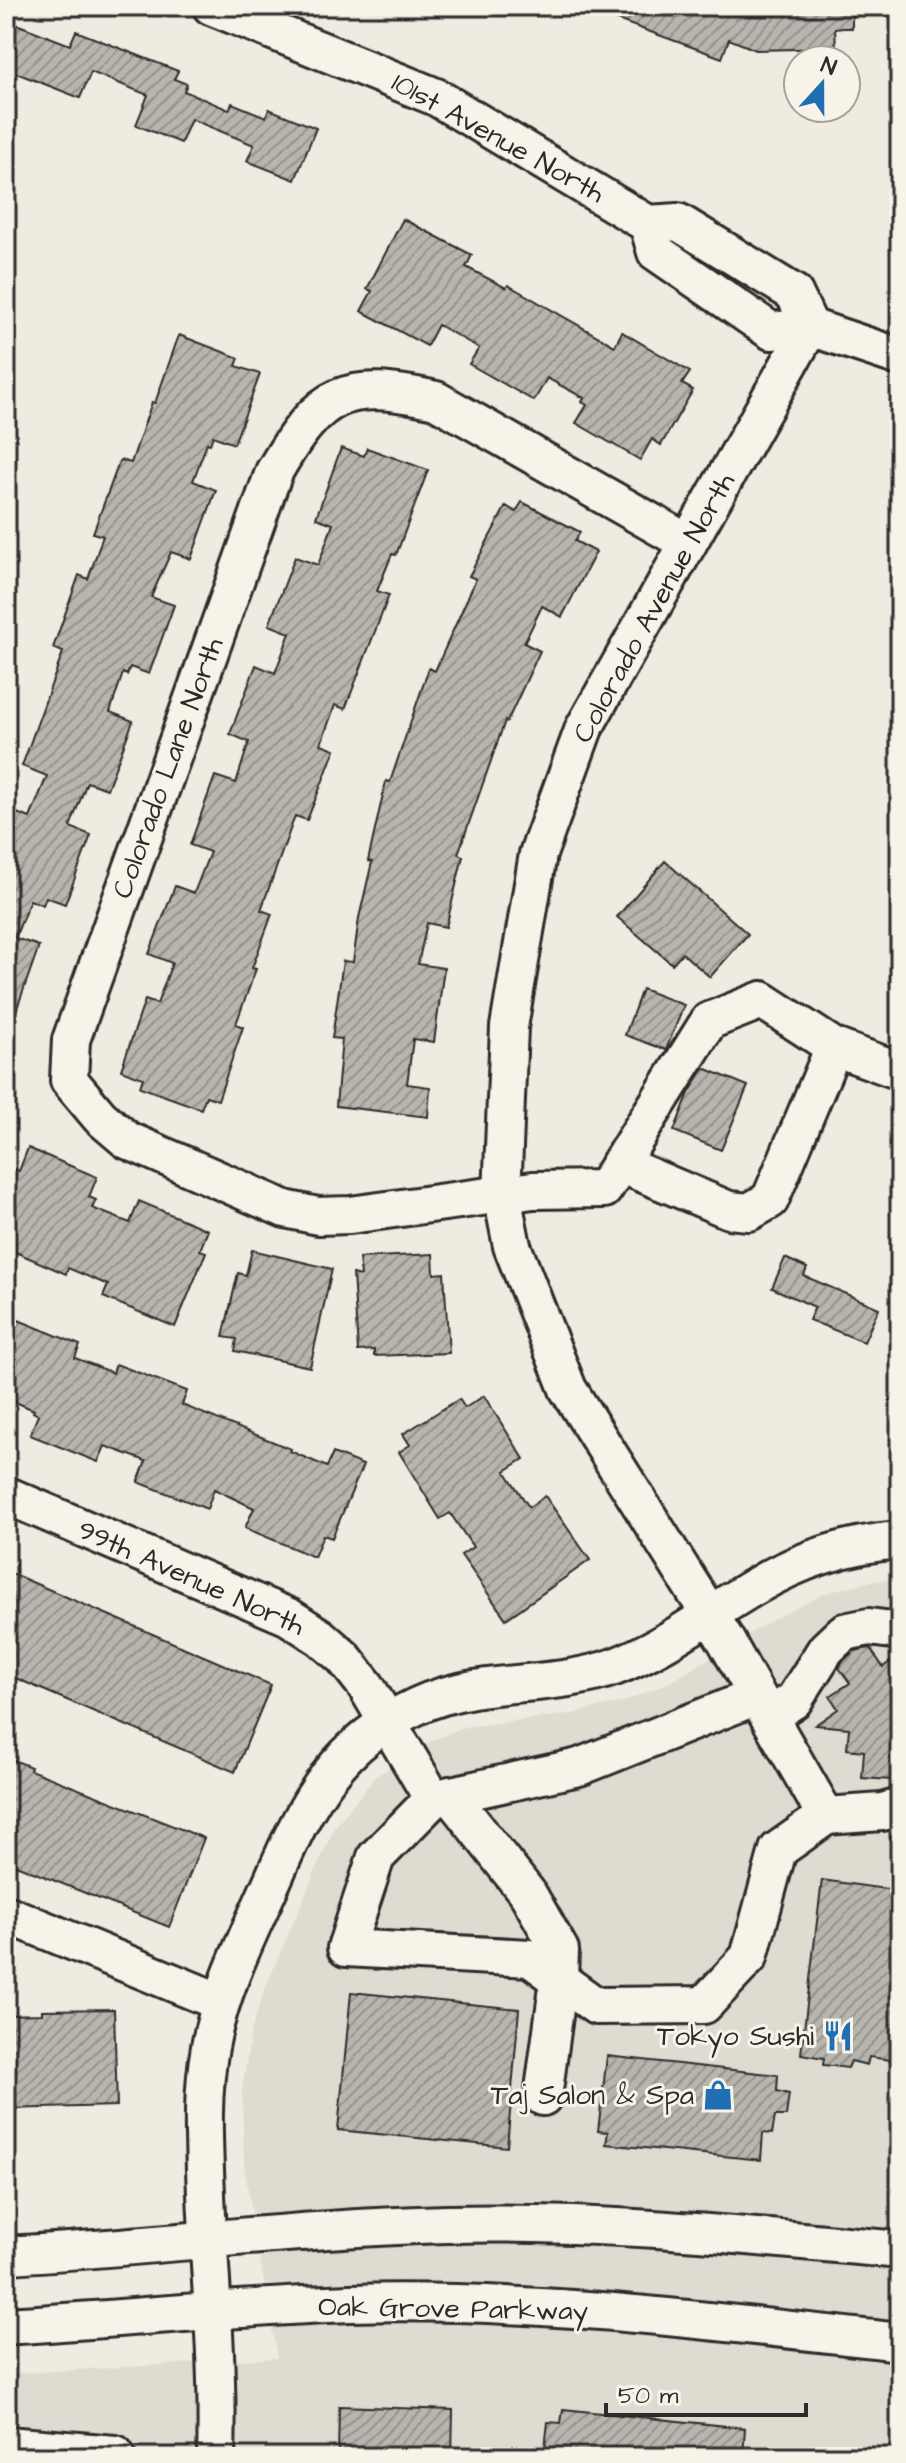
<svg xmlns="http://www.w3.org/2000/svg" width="906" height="2463" viewBox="0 0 906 2463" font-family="'Architects Daughter',sans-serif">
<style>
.built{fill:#dedbd1}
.building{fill:url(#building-hatch);stroke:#2b2b2b;stroke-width:2}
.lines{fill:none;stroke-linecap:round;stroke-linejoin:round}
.minor-casing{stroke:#2b2b2b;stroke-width:42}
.minor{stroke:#f7f3e8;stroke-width:36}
.labels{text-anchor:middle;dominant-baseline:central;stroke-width:6;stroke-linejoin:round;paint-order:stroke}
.street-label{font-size:28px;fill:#2b2b2b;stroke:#f7f3e8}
.poi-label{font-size:28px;fill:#2b2b2b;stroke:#f7f3e8;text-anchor:end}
</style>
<defs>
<pattern id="building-hatch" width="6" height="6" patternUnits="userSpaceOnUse" patternTransform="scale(2)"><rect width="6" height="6" fill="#b8b5ae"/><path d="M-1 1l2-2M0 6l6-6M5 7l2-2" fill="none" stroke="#96938e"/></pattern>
</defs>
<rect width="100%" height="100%" fill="#efebe0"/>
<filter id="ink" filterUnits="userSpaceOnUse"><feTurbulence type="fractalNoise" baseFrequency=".0125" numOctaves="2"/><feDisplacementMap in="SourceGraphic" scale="16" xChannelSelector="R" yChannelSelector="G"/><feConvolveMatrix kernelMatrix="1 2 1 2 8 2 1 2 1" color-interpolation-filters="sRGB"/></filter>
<g filter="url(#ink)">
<!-- built -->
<polygon class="built" points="900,1579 900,2457 6,2457 6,2374 277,2358 244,2166 242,2091 251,2031 266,1986 334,1828 376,1776 431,1741 464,1727 572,1714 626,1701 674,1680 772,1620 828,1592 872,1581"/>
<!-- building -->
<g class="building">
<polygon points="587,6 852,6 852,28 835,28 836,48 756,50 729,39 722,58 587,9"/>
<polygon points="6,20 70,45 76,31 178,71 174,79 187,84 184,91 229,110 232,103 266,117 269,109 316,128 295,180 247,161 254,145 191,119 181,143 136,125 148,95 91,72 80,98 6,69"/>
<polygon points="403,219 472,255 466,267 506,288 508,285 615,346 622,332 690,372 682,384 693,390 661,445 652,439 640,460 576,423 587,405 582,402 584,398 547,378 534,401 469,364 479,348 438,325 427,346 361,311 372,291 367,289"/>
<polygon points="179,335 239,358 236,366 260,374 234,444 213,436 210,444 207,443 193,481 216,490 191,559 171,552 151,597 174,605 149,674 130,667 127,675 123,673 110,712 133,721 107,789 87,782 70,827 91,835 65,904 46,897 43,905 30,900 15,938 39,946 9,1031 6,1030 6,809 30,818 47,776 22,766 63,652 53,648 79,575 88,579 103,536 93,533 120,460 131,463 152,402 155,403"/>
<polygon points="341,448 364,456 367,448 428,470 396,555 392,554 377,591 389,595 345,709 335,705 321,744 335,749 324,778 307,820 295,816 261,910 272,914 252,968 256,969 236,1024 243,1027 218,1100 206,1096 201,1109 140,1087 143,1078 121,1070 145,1000 157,1004 172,963 149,954 175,886 194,893 210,852 190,845 215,776 236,783 249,742 230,734 256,665 275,673 290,633 269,625 295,557 318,565 333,524 316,518"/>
<polygon points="522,502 580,532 575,541 596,552 562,617 542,606 524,643 540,651 507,722 505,721 458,854 463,856 446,927 427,923 418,964 444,968 434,1042 413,1039 407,1084 430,1087 428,1117 336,1106 342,1039 332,1038 343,961 353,962 359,918 372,862 368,861 386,781 390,782 429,668 435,671 476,579 469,576 506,506 516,512"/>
<polygon points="665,861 748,934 710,977 682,953 672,964 617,917"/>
<polygon points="642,989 684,1005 666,1050 625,1035"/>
<polygon points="704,1068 748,1086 721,1150 674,1131 689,1093"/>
<polygon points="28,1148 97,1177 89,1197 96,1200 92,1208 130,1223 139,1201 208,1230 200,1250 206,1252 175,1327 103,1297 108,1285 68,1268 66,1274 6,1248 6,1165 19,1171"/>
<polygon points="252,1250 332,1269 310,1367 235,1351 237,1339 223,1337 238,1273 246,1275"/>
<polygon points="433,1254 434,1274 444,1273 449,1353 374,1356 374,1350 358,1351 353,1274 361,1276 359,1258"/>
<polygon points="785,1258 807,1268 804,1276 879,1308 864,1342 809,1320 815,1307 772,1288"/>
<polygon points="6,1315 80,1345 75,1358 113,1373 116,1364 187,1391 182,1405 291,1449 290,1451 327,1467 333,1453 363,1465 332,1538 323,1535 314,1557 245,1528 254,1508 214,1489 207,1509 138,1482 146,1461 105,1446 98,1462 30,1435 38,1415 33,1412 34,1410 6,1398"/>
<polygon points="484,1396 524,1459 505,1471 529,1507 545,1496 590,1560 506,1619 461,1555 473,1547 450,1513 440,1519 399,1452 410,1445 403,1434 459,1399 465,1408"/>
<polygon points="6,1571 271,1685 235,1772 6,1674"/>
<polygon points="870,1648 883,1667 900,1655 900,1765 894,1764 892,1780 862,1778 864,1751 847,1749 849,1728 815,1725 838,1709 830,1696 850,1683 839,1668 842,1662 854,1651"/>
<polygon points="6,1757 31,1767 30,1770 204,1838 169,1927 6,1861"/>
<polygon points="822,1880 900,1891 900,1976 892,2060 869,2057 867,2065 851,2061 848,2068 823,2065 824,2058 801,2054"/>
<polygon points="351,1992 519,2009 507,2147 338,2130"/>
<polygon points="114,2009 117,2106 6,2109 6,2015 42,2014 42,2010"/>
<polygon points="607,2056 778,2075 777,2091 789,2094 786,2116 775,2116 772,2134 763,2133 761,2160 606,2144 608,2132 598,2131"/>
<polygon points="339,2406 453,2410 452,2457 338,2457"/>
<polygon points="563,2409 745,2428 743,2457 544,2457 548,2422 561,2423"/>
</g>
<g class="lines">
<!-- minor casing -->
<g class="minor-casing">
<g id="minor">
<polyline points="211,6 436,97 648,224 678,222 794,293 810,327"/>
<polyline points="648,224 656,252 771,331 810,327 900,357"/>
<path d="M688,543l-252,-143c-90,-20 -115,-10 -162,72l-203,568 -2,40 31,37 27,23 158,69 33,7 32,-1 183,-25 71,-1 105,-168 53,-21 72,47 66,24"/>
<polyline points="620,1164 729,1210 749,1212 770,1200 834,1047"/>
<polyline points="6,1495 289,1617 320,1637 344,1658 366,1686 433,1799 579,1767 757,1696 826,1816 778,1850 749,1957 704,2005 596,2006 530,1958 346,1948 376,1857 433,1799"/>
<polyline points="757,1696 725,1639 568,1389 512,1246 502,1195 509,1027 538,854 584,728 810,327"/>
<polyline points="769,1716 794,1700 826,1649 844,1632 869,1627 900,1631"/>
<polyline points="450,1795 528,1894 560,1950 559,1979 543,2097"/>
<polyline points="826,1816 882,1812 900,1807"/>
<polyline points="6,1914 220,2002"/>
<path d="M6,2255c147,-8 293,-27 441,-31 151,-4 302,12 453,26"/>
<path d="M6,2326c115,-7 229,-19 344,-23 184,-5 368,19 550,39"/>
<polyline points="6,2445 115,2454 117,2457"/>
<path d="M216,2457c3,-88 -6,-175 -10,-263 -2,-49 -5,-98 4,-147 11,-60 40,-115 64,-170 33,-76 63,-134 143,-171 64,-30 132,-16 197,-39 50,-19 94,-53 140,-80 45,-27 94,-43 146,-47"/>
</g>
</g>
<!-- minor -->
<use href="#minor" class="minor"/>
</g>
</g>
<!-- icons -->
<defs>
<g id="restaurant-bare" transform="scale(2.4)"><path d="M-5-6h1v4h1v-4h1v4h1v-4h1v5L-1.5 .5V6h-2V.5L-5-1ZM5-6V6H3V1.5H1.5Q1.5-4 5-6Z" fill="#1f6fb2" stroke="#f7f3e8" stroke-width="2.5" paint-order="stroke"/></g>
<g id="shop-bare" transform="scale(2.4)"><path d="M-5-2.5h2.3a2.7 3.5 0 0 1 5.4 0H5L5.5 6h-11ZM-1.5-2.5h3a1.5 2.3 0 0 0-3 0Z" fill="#1f6fb2" stroke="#f7f3e8" stroke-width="2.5" paint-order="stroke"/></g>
</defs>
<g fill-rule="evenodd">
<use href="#restaurant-bare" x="838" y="2036"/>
<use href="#shop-bare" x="718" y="2095"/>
</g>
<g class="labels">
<!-- street labels -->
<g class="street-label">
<text transform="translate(498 138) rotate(29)">101st Avenue North</text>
<text transform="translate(654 608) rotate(-61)">Colorado Avenue North</text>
<text transform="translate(168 768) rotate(-70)">Colorado Lane North</text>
<text transform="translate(191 1578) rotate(24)">99th Avenue North</text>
<text transform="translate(453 2309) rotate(1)">Oak Grove Parkway</text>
</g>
<!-- poi labels -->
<g class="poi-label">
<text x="814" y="2036">Tokyo Sushi</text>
<text x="694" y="2095">Taj Salon &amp; Spa</text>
</g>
</g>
<!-- margin -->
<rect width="906" height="2463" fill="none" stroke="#f7f3e8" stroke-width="32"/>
<rect x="16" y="16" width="874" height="2431" fill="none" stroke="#2b2b2b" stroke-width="3" filter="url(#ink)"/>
<!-- north arrow -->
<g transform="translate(822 84) rotate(21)"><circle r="38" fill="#f7f3e8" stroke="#a5a39c" stroke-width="2"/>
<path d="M0-6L14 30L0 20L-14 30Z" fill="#1f6fb2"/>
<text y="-12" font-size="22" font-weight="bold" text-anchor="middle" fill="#2b2b2b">N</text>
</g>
<!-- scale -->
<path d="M606 2403v12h200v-12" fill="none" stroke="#2b2b2b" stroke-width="4"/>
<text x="618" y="2403" font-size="24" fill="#2b2b2b" stroke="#f7f3e8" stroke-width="6" paint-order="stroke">50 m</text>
</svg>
